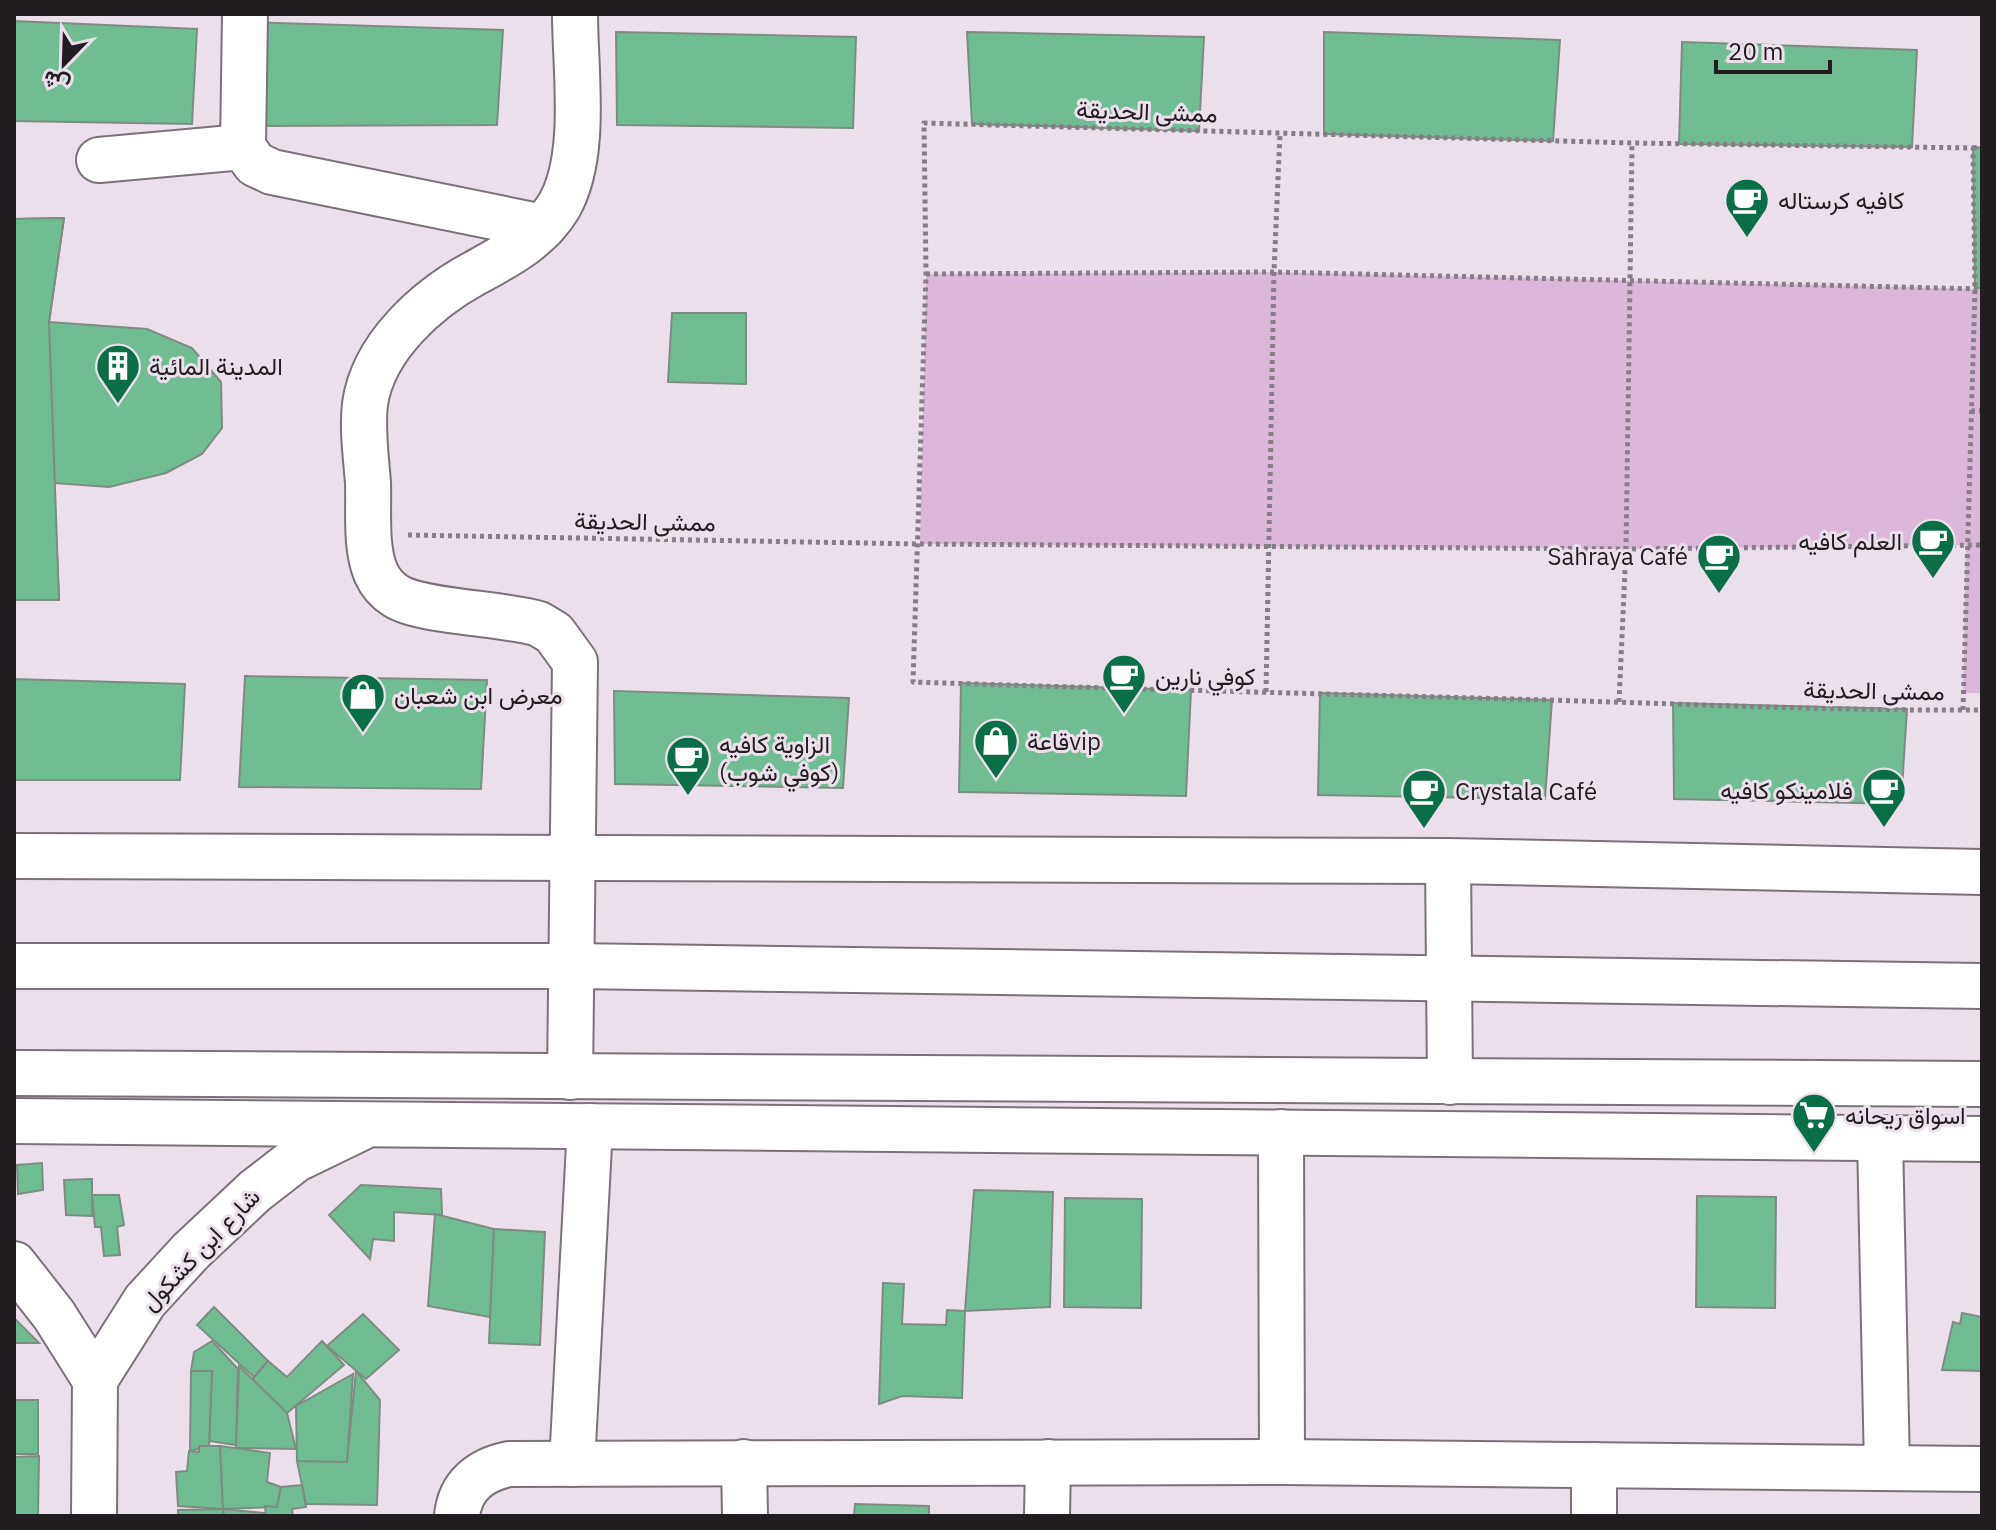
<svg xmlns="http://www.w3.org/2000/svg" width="1996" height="1530" viewBox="0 0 1996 1530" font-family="'IBM Plex Sans',Vazirmatn,sans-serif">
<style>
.green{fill:#dbb7d9}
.building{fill:#71bd93;stroke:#7e8c84;stroke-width:2}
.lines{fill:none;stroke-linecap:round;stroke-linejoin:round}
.minor-casing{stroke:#7c717b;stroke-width:48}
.path{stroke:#867e86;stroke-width:5;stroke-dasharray:4 4;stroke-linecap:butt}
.minor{stroke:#fff;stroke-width:44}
.labels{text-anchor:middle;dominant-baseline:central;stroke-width:6;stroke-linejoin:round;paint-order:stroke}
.street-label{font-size:24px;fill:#211d21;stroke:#ebdfeb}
.poi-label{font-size:24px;fill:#211d21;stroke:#ebdfeb;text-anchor:start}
</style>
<rect width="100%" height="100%" fill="#ebdfeb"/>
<!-- green -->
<polygon class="green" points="1274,272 1982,289 1982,693 1963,693 1966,545 1626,549 920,544 926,274"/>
<!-- building -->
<g class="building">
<polygon points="14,21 197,29 192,124 14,121"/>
<polygon points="249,22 503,30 497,125 249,126"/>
<polygon points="616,32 856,37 853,128 617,125"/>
<polygon points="967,32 1204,37 1199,131 972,124"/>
<polygon points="1324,32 1560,40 1553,141 1324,134"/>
<polygon points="1682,42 1917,50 1912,147 1679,144"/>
<polygon points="1982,147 1982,288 1975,288 1973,148"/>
<polygon points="64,218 49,322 147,329 192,348 221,382 222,428 202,454 166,473 109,487 54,483 59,600 14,600 14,219"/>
<polygon points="64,218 49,322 59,600 14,600 14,219"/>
<polygon points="672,313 746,313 746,384 668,382"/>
<polygon points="245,676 487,680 481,789 239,787"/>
<polygon points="14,679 185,684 180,780 14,780"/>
<polygon points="961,683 1191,690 1186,796 959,792"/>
<polygon points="614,691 849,698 843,788 615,784"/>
<polygon points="1320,693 1552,700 1545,799 1318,795"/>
<polygon points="1673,703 1907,709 1901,804 1674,799"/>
<polygon points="42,1163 43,1190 18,1194 17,1165"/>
<polygon points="92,1179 92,1216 66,1215 64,1180"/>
<polygon points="361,1185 441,1189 442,1215 394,1212 394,1241 373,1239 370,1259 329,1215"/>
<polygon points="974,1190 1053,1192 1050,1307 965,1311"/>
<polygon points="92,1195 119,1195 124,1225 117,1227 120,1255 104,1256 101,1227 95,1227"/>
<polygon points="1697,1196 1776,1197 1775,1308 1696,1307"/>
<polygon points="1065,1198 1142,1199 1141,1308 1064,1307"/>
<polygon points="435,1214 494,1229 490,1317 428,1306"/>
<polygon points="494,1229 545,1232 540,1345 489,1343"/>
<polygon points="883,1283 904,1284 902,1324 946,1325 947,1310 965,1311 962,1398 902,1396 879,1404"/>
<polygon points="214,1307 268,1361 254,1377 197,1325"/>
<polygon points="1962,1313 1982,1317 1982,1371 1942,1370 1953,1322 1960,1324"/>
<polygon points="363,1314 399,1350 366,1379 327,1346"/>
<polygon points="14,1318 39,1343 14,1343"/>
<polygon points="212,1341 238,1369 236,1445 209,1441 212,1371 191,1371 194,1352"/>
<polygon points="322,1341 344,1365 286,1414 251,1381 268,1361 287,1377"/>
<polygon points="239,1366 287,1413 296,1449 236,1448"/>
<polygon points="191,1371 212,1371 209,1446 190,1451"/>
<polygon points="356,1371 380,1400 377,1505 306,1504 297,1461 347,1460"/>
<polygon points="353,1374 347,1462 297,1461 296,1406"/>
<rect x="14" y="1400" width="24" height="54"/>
<polygon points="199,1446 220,1446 223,1509 178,1506 176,1472 187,1471 189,1451 199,1452"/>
<polygon points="220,1446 270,1453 267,1482 281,1487 277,1507 223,1509"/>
<polygon points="39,1456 38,1515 14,1515 14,1457"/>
<polygon points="302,1485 306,1507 292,1509 293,1516 266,1516 265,1506 277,1507 281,1487"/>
<polygon points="855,1504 929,1506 929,1516 854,1516"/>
<polygon points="223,1509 223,1516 178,1516 178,1510"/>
<polygon points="223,1509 264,1513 264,1516 224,1516"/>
</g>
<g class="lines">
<!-- minor casing -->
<g class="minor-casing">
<g id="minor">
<polyline points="245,14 243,147 255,164 272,172 543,227"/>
<polyline points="99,160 243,147"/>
<polyline points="14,856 1448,861 1982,872"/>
<polyline points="1448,861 1450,1082"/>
<polyline points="14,966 573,966 1982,986"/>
<polyline points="14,1073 1982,1084"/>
<path d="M570,1077l5,-415 -21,-29 -15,-9c-36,-11 -118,-12 -143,-28 -8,-5 -16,-14 -20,-23 -11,-25 -7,-63 -8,-90 -2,-26 -6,-54 -3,-79 8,-57 62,-105 110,-131 33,-18 64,-34 84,-67 29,-50 16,-136 16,-192"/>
<polyline points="14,1121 1982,1139"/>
<polyline points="1281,1132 1282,1462"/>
<polyline points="1880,1138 1887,1468"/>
<polyline points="14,1264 54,1315 95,1380"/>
<polyline points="95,1380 145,1301 191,1251 255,1191 295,1160 361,1128"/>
<polyline points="744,1462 745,1516"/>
<polyline points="572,1464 590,1126"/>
<polyline points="1594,1465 1594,1516"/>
<polyline points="94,1516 95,1380"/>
<path d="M457,1516c3,-30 23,-46 52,-52l773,-2 700,7"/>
<polyline points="1047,1516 1048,1462"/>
</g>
</g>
<!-- path -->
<g class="path">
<polyline points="1973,148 1982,147"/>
<polyline points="926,274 1274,272 1982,289"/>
<polyline points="1971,411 1982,411"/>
<polyline points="408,535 920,544 1626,549 1982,545"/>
<polyline points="1266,692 1274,272 1280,133"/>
<polyline points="1619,702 1626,549 1632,144"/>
<path d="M1963,710l12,-422 -2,-140 -341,-5 -708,-20 2,151 -13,408c212,7 423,12 634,18 145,4 290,11 435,10"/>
</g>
<!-- minor -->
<use href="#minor" class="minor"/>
</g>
<!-- icons -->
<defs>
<g id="cafe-pin" transform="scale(2.3)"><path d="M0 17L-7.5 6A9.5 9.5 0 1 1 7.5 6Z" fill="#0a6f46" stroke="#ebdfeb"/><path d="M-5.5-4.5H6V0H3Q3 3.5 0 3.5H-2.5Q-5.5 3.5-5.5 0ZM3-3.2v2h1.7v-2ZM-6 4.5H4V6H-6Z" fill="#fff"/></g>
<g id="building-pin" transform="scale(2.3)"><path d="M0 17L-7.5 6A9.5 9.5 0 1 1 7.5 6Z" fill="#0a6f46" stroke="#ebdfeb"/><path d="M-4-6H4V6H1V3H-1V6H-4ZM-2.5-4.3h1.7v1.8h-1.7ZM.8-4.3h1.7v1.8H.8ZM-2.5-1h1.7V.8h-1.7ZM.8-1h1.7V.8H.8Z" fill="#fff"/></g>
<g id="shop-pin" transform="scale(2.3)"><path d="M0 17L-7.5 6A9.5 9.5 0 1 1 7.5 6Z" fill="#0a6f46" stroke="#ebdfeb"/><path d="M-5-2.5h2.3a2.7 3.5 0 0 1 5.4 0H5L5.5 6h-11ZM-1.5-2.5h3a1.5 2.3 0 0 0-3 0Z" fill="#fff"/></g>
<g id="supermarket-pin" transform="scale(2.3)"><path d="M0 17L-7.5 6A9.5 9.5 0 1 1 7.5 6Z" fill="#0a6f46" stroke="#ebdfeb"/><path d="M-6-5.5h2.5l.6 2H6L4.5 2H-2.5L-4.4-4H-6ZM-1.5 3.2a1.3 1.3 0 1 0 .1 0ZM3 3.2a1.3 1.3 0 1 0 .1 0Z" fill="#fff"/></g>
</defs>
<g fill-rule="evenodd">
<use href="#cafe-pin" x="1747" y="200"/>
<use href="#building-pin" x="118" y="366"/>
<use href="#cafe-pin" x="1933" y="541"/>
<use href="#cafe-pin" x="1719" y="556"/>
<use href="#cafe-pin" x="1124" y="676"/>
<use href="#shop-pin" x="363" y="695"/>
<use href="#shop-pin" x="996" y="741"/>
<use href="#cafe-pin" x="688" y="758"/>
<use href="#cafe-pin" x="1884" y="790"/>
<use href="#cafe-pin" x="1424" y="791"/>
<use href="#supermarket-pin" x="1814" y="1115"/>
</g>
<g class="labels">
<!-- street labels -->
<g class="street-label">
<text transform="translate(1147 111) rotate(2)">ممشى الحديقة</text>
<text transform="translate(645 521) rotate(1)">ممشى الحديقة</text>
<text transform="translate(1874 690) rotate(1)">ممشى الحديقة</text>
<text transform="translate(200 1249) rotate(-46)">شارع ابن كشكول</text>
</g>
<!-- poi labels -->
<g class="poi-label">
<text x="1778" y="200">كافيه كرستاله</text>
<text x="149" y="366">المدينة المائية</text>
<text x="1902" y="541" text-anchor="end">العلم كافيه</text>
<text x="1688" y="556" text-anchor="end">Sahraya Café</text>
<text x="1155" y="676">كوفي نارين</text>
<text x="394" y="695">معرض ابن شعبان</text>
<text x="1027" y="741">قاعةvip</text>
<text x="719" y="744">الزاوية كافيه<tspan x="719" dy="28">(كوفي شوب)</tspan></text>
<text x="1853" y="790" text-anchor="end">فلامينكو كافيه</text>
<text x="1455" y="791">Crystala Café</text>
<text x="1845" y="1115">اسواق ريحانه</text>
</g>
</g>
<!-- border -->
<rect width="1996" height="1530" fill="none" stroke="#211d21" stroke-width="32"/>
<!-- north arrow -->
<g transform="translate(64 64) rotate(203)" stroke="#ebdfeb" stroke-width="6" paint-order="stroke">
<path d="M0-6L14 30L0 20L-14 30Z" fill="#211d21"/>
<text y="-12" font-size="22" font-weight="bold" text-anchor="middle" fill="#211d21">ش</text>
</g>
<!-- scale -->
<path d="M1716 60v12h114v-12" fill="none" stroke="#211d21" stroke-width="4"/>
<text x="1728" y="60" font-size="24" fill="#211d21" stroke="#ebdfeb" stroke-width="6" paint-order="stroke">20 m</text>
</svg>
